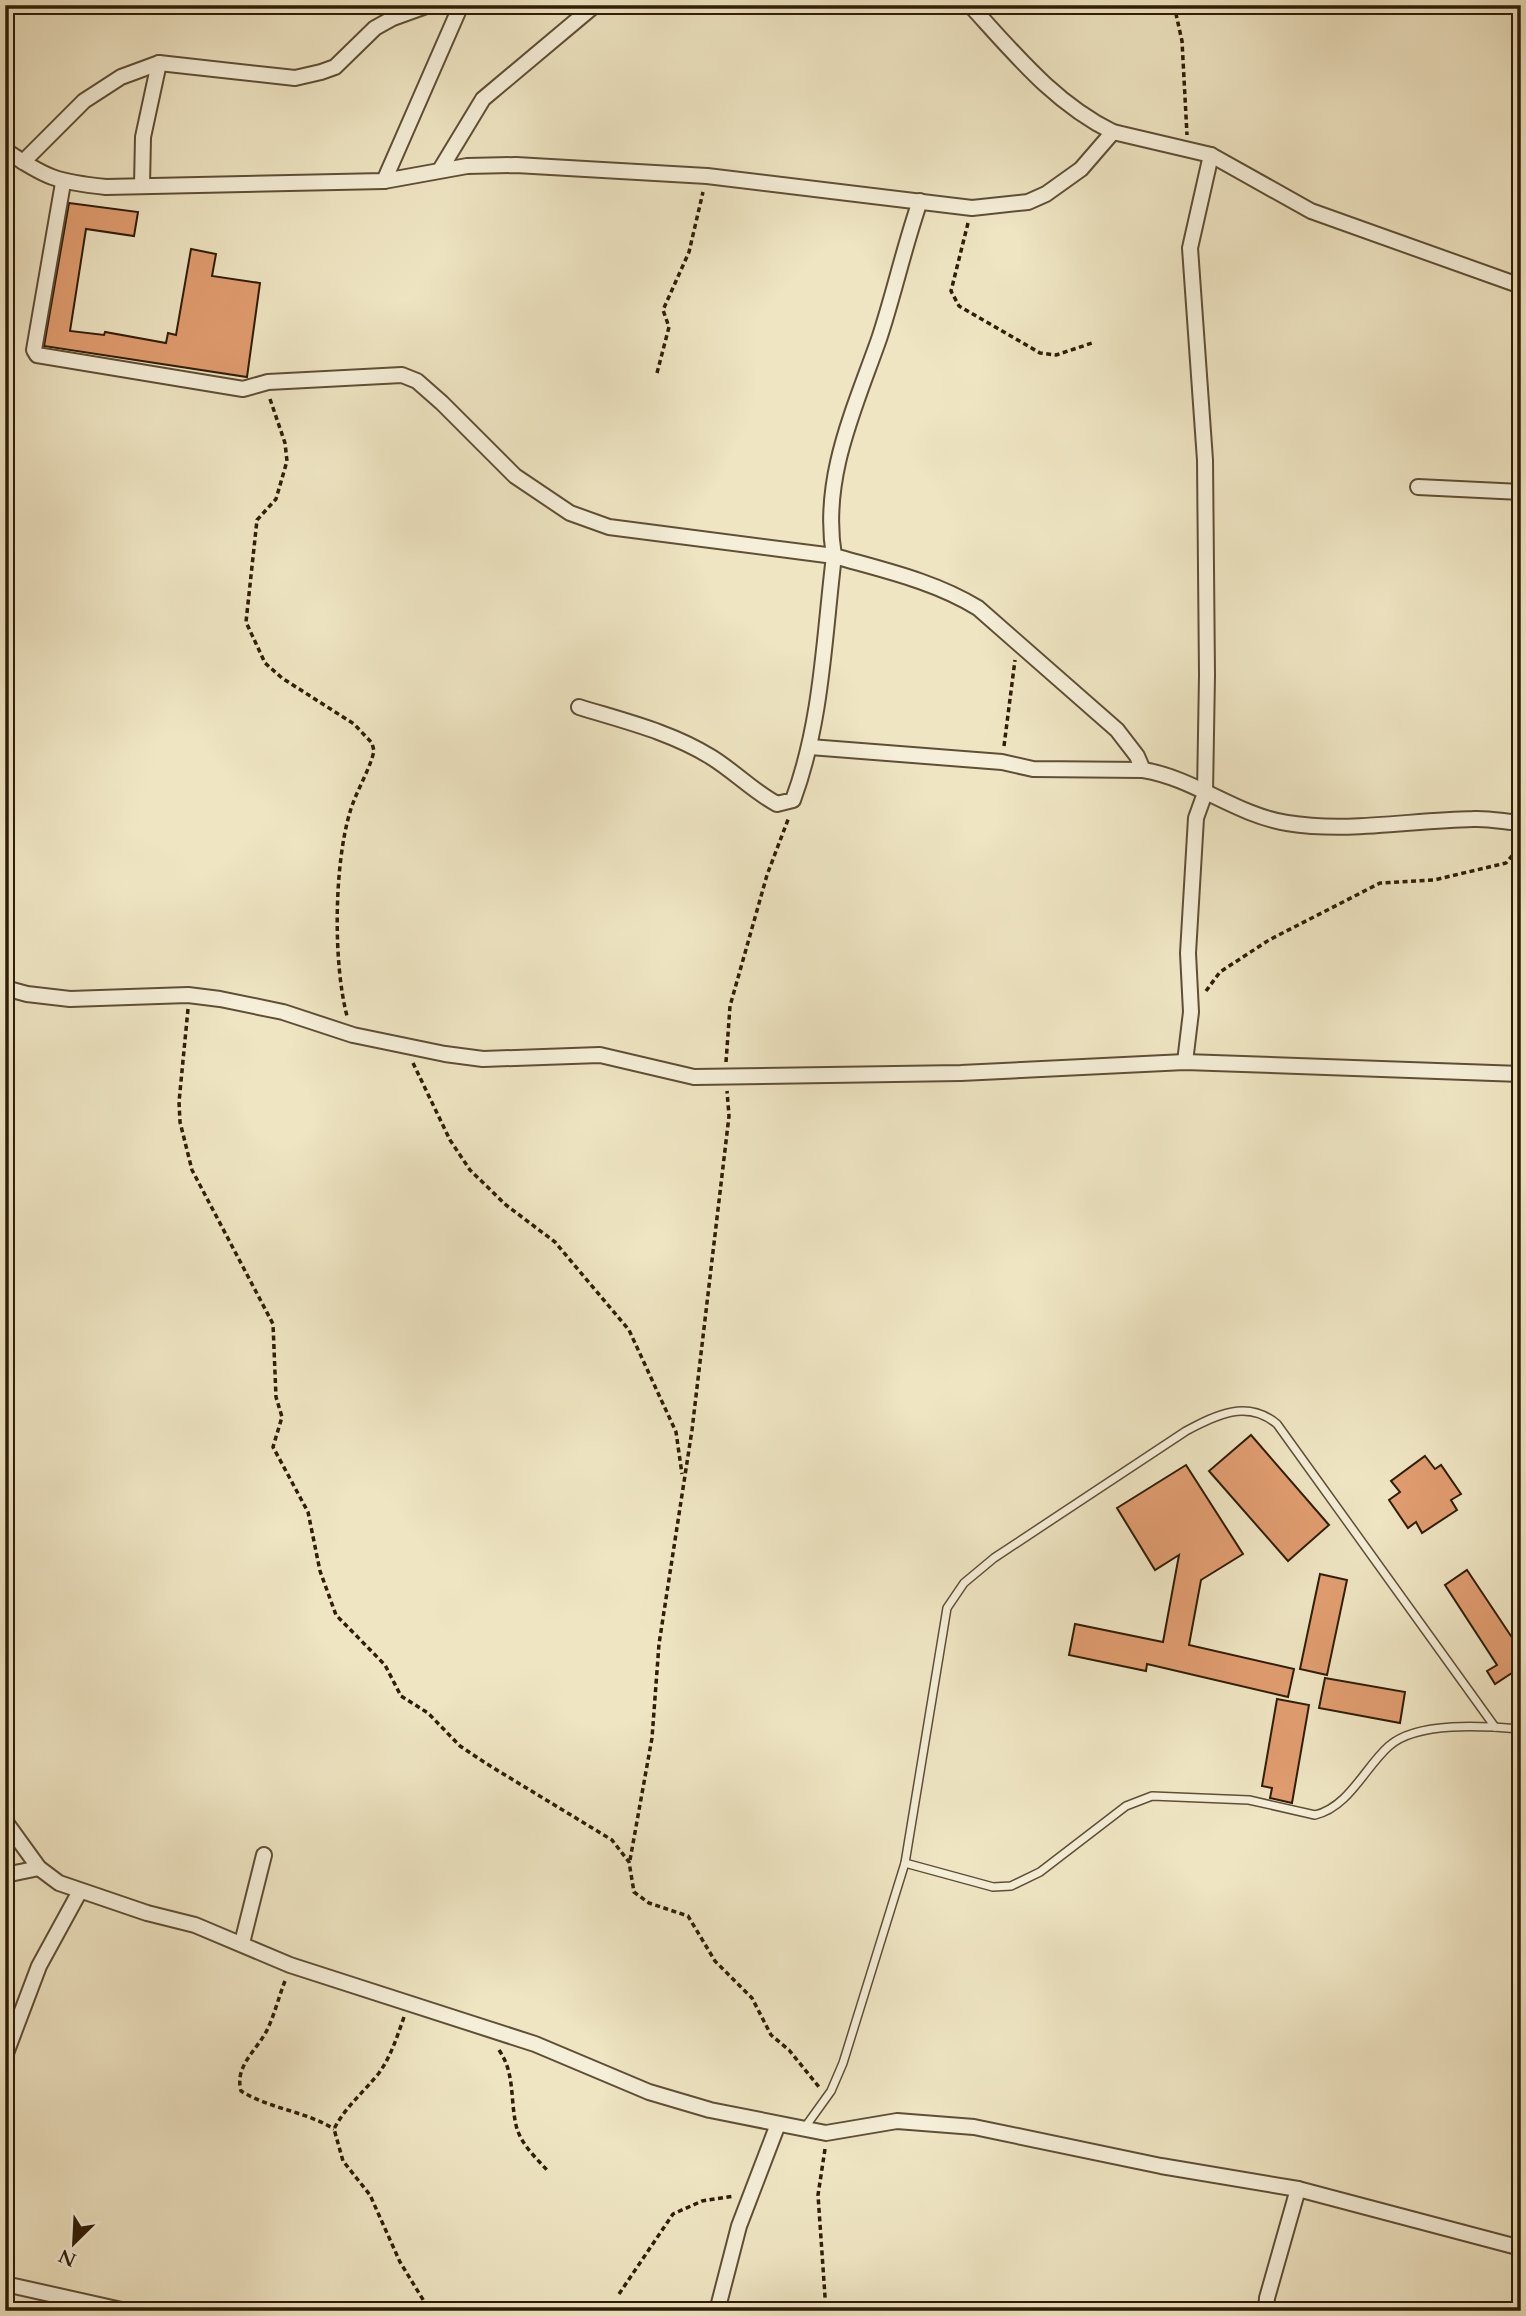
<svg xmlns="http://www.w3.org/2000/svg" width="1526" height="2316" viewBox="0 0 1526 2316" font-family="Cardo,serif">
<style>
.building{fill:#e19d70;stroke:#2f1d07;stroke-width:2}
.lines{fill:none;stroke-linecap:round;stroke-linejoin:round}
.service-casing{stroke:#5f4f36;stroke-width:10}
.minor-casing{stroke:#5f4f36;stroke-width:18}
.path{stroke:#2f1d07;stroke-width:3.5;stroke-dasharray:5 3.5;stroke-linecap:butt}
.service{stroke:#f5eed8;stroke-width:7}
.minor{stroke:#f5eed8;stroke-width:14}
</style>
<rect width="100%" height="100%" fill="#efe5c3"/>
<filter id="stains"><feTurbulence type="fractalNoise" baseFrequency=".00286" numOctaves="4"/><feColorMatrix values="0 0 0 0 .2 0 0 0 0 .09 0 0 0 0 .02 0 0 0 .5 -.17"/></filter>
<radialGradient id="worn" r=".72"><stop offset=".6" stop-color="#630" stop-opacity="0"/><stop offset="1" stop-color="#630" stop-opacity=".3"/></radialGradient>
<!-- building -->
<g class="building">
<polygon points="69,203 138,212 134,236 86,229 70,331 104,335 105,332 166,343 168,333 176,335 191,249 216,254 212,276 260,283 247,377 44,346"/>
<polygon points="1251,1435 1329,1525 1288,1561 1209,1471"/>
<polygon points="1425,1456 1435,1469 1441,1465 1461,1494 1451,1500 1457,1510 1422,1533 1416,1522 1408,1528 1389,1500 1400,1492 1391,1481"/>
<polygon points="1186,1465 1243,1554 1201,1580 1189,1645 1294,1669 1288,1697 1147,1664 1146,1671 1069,1655 1075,1624 1163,1642 1179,1555 1155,1570 1117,1508"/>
<polygon points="1467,1570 1521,1651 1521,1667 1495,1684 1487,1671 1497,1665 1445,1585"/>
<polygon points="1320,1574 1347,1580 1327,1675 1300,1669"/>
<polygon points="1325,1678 1405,1692 1400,1723 1319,1708"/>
<polygon points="1277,1699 1309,1705 1292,1803 1270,1798 1272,1788 1262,1786"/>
</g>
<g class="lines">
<!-- service casing -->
<g class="service-casing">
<g id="service">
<path d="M905,1863l88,24 18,-1 29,-14 86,-66 26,-10 97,4 66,15c34,-8 50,-48 74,-69 28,-25 96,-20 132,-17"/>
<path d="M803,2130l28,-39 12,-28 62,-200 42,-255 17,-25 30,-25 192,-127c30,-16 61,-32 91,-7l218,303"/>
</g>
</g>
<!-- minor casing -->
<g class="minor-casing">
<g id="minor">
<path d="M970,5c44,48 84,98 143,127l98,23 100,56 210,75"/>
<path d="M5,150c41,28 52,32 101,37l278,-6 83,-15 49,-1 191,11 265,32 56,-6 18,-8 35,-25 32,-37"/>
<polyline points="23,162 84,101 121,77 159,63 295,78 321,72 335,67 375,28 393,18 429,5"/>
<polyline points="440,170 483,99 595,5"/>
<polyline points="384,181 461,5"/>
<path d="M63,183l-29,167 3,5 206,34 25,-7 134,-7 15,6 25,22 73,73 55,37 39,14 225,29c-10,81 -12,166 -41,244l-16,4c-23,-12 -43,-33 -66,-47 -40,-25 -87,-36 -132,-50"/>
<polyline points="142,185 143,137 159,63"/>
<path d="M920,201c-16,46 -26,93 -41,138 -25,71 -58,140 -45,217 49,14 100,25 144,52l139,122 20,26 6,14c51,8 93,45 144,53 62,10 124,-3 186,-4 16,-1 32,3 48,4"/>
<polyline points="1418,487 1521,492"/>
<polyline points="810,747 1002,762 1033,769 1143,770"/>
<polyline points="5,988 27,994 70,999 188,995 220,999 283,1012 353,1035 445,1054 483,1059 600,1055 694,1077 961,1073 1185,1062 1521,1074"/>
<polyline points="1185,1062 1191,1012 1188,953 1196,818 1205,793 1207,675 1205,460 1190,248 1211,155"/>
<polyline points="5,1821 39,1868 59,1883 147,1913 195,1925 290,1965 535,2044 649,2092 710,2110 826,2133 897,2121 974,2127 1161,2166 1298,2189 1521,2248"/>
<polyline points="5,1875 39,1868"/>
<polyline points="242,1943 264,1855"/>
<polyline points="5,2056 39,1966 80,1891"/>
<polyline points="5,2284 126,2311"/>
<polyline points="717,2311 739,2226 778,2124"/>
<polyline points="1266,2311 1267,2298 1298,2189"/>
</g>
</g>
<!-- path -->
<g class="path">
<polyline points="1174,5 1182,41 1187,135"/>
<polyline points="968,223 951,291 959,306 1040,353 1056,355 1092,343"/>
<polyline points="657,373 669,327 663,310 689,252 703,192"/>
<path d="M270,399l15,44 2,18 -11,38 -19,21 -11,102 19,41 17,15 72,46 18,19 2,8c-5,21 -18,40 -24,61 -16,53 -17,151 -3,204"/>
<polyline points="1004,746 1015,660"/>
<polyline points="1206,991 1220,972 1269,940 1380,883 1434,880 1506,863 1521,845"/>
<polyline points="188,1009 179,1102 180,1122 192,1170 273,1324 276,1397 282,1417 273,1447 308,1512 320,1571 336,1615 385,1665 401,1696 428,1713 460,1746 487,1764 612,1840 629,1862 634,1892 649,1903 688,1916 715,1961 752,1998 771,2035 789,2050 819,2087"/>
<polyline points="726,1062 730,1006 767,875 789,817"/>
<polyline points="413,1063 450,1140 470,1170 506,1205 555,1242 629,1330 676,1432 682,1474"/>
<polyline points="630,1860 652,1738 659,1644 692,1430 729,1116 727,1091"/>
<path d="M285,1981c-6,15 -10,32 -17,47 -10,22 -34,37 -27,63 29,18 64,20 93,38"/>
<path d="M404,2017c-7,20 -13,39 -25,56 -16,20 -33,33 -45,56l9,32 27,34 30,67 30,49"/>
<path d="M499,2050c16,23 11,48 17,75 4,18 19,32 31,45"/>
<polyline points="825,2149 818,2195 826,2311"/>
<polyline points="619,2294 673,2214 702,2201 734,2196"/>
</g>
<!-- service -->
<use href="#service" class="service"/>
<!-- minor -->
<use href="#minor" class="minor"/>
</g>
<!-- margin -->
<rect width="1526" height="2316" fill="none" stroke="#efe5c3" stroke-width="28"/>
<rect x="7" y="7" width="1512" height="2302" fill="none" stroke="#2f1d07" stroke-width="3.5"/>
<rect x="14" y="14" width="1498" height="2288" fill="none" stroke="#2f1d07" stroke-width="2"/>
<!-- north arrow -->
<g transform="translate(74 2243) rotate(204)" stroke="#f5eed8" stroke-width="5" paint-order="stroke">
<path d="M0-5L12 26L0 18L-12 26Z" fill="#2f1d07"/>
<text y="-10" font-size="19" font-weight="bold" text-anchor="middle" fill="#2f1d07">N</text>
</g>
<rect width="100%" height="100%" filter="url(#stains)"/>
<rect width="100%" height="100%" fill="url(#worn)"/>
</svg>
